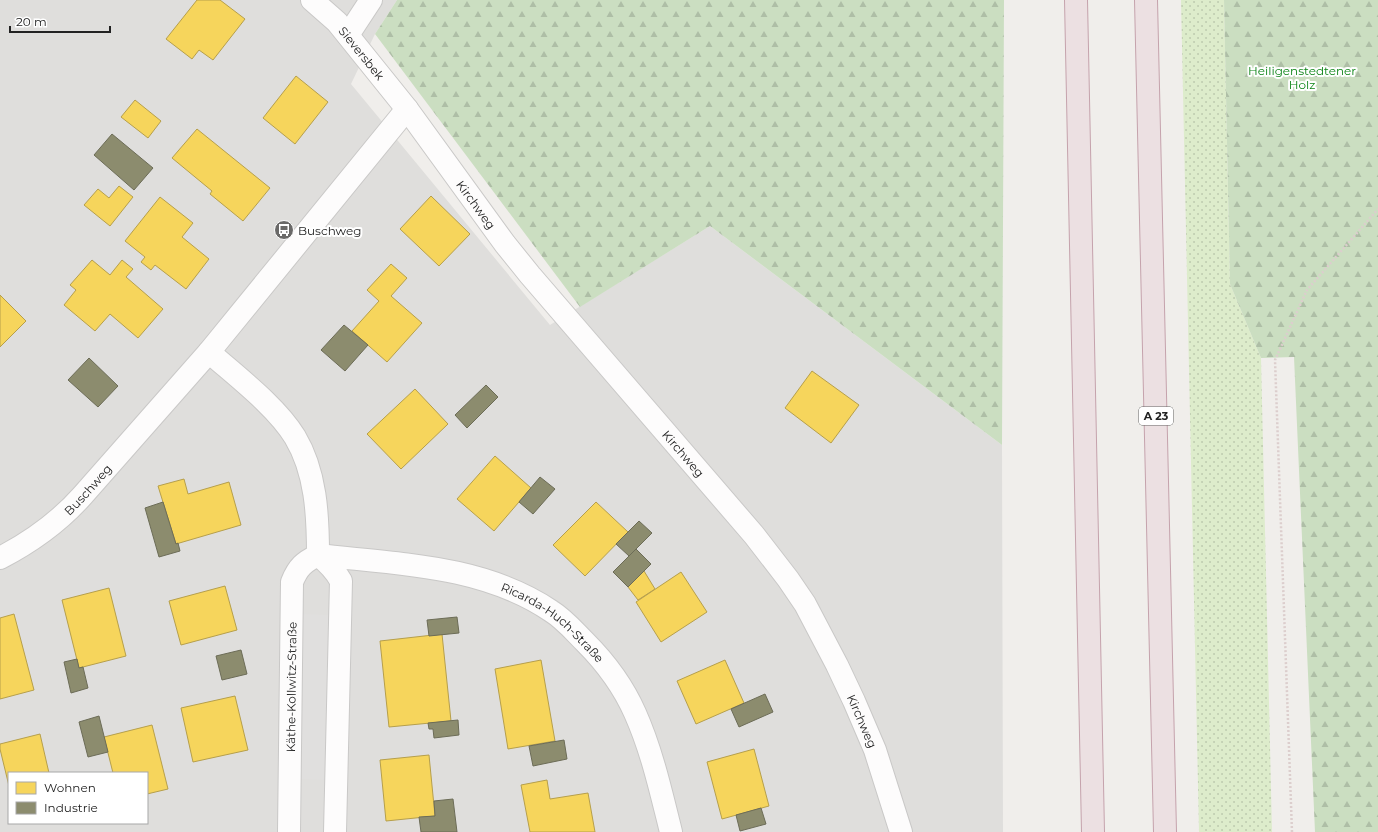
<svg xmlns="http://www.w3.org/2000/svg" width="1378" height="832" viewBox="0 0 1378 832" font-family="Montserrat,sans-serif">
<style>
.residential{fill:#dfdedc;fill-rule:evenodd}
.grass{fill:url(#grass-dots)}
.forest{fill:url(#forest-firs)}
.parking{fill:#e0dfde}
.homes{fill:#f6d55c;stroke:#b69f4b}
.industry{fill:#8c8c6e;stroke:#6c6c57}
.lines{fill:none;stroke-linecap:round;stroke-linejoin:round}
.minor-casing{stroke:#c9c8c7;stroke-width:24}
.highway-casing{stroke:#c5a2ac;stroke-width:24}
.path{stroke:#dccecd;stroke-width:2.5;stroke-dasharray:2 2;stroke-linecap:butt}
.minor{stroke:#fdfcfc;stroke-width:22}
.highway{stroke:#ece0e2;stroke-width:22}
.labels{text-anchor:middle;dominant-baseline:central;stroke-width:4;stroke-linejoin:round;paint-order:stroke}
.shield{fill:#fff;stroke:#646464;stroke-width:1}
.shield-label{font-size:11px;font-weight:bold;fill:#222}
.street-label{font-size:12px;fill:#222;stroke:#fff}
.park-label{font-size:12px;fill:#0c8416;stroke:#fff}
.poi-label{font-size:12px;fill:#222;stroke:#fff;text-anchor:start}
</style>
<defs>
<pattern id="grass-dots" width="8" height="8" patternUnits="userSpaceOnUse"><rect width="8" height="8" fill="#ddeccb"/><path d="M2 2h.1M6 6h.1" fill="none" stroke="#bdcaae" stroke-width="1.8" stroke-linecap="round"/></pattern>
<pattern id="forest-firs" width="22" height="20" patternUnits="userSpaceOnUse"><rect width="22" height="20" fill="#cbdec1"/><path d="M5 1l3.5 6h-7zM16 11l3.5 6h-7z" fill="#aebea6"/></pattern>
</defs>
<rect width="100%" height="100%" fill="#f0eeeb"/>
<!-- residential -->
<path class="residential" d="M0,0h397l-22,34 -24,50 199,241 160,-99 292,219 1,387h-1003zM9,773h138v50h-138z"/>
<!-- grass -->
<polygon class="grass" points="1181,0 1224,0 1230,284 1261,358 1272,832 1199,832"/>
<!-- forest -->
<g class="forest">
<polygon points="397,0 1004,0 1002,445 710,226 580,307 375,34"/>
<polygon points="1224,0 1378,0 1378,832 1315,832 1294,357 1261,358 1230,284"/>
</g>
<!-- parking -->
<polygon class="parking" points="302,614 329,615 326,780 299,779"/>
<!-- homes -->
<g class="homes">
<polygon points="197,0 220,0 245,19 213,60 199,50 192,59 166,39"/>
<polygon points="296,76 328,102 295,144 263,118"/>
<polygon points="135,100 161,121 148,138 121,117"/>
<polygon points="197,129 270,188 243,221 210,194 212,191 172,158"/>
<polygon points="119,186 133,197 110,226 84,205 98,189 109,198"/>
<polygon points="431,196 470,234 439,266 400,229"/>
<polygon points="160,197 193,223 182,237 209,259 186,289 155,265 151,270 141,262 145,257 125,241"/>
<polygon points="92,260 110,275 122,260 133,269 126,277 163,309 138,338 110,314 95,331 64,305 76,290 70,285"/>
<polygon points="391,264 407,278 391,296 422,323 387,362 352,331 379,301 367,290"/>
<polygon points="0,295 26,321 0,347"/>
<polygon points="812,371 859,405 831,443 785,408"/>
<polygon points="415,389 448,424 401,469 367,434"/>
<polygon points="495,456 531,488 494,531 457,499"/>
<polygon points="184,479 188,494 229,482 241,525 176,544 158,486"/>
<polygon points="596,502 628,532 585,576 553,545"/>
<polygon points="644,571 655,589 638,600 628,587"/>
<polygon points="681,572 707,612 661,642 636,602"/>
<polygon points="225,586 237,630 181,645 169,601"/>
<polygon points="109,588 126,656 79,668 62,600"/>
<polygon points="14,614 34,690 0,699 0,618"/>
<polygon points="442,634 451,721 389,727 380,641"/>
<polygon points="541,660 555,741 508,749 495,669"/>
<polygon points="725,660 744,703 696,724 677,681"/>
<polygon points="235,696 248,750 193,762 181,708"/>
<polygon points="152,725 168,789 147,794 147,773 113,773 104,737"/>
<polygon points="40,734 49,773 9,773 9,786 0,749 0,744"/>
<polygon points="754,749 769,806 722,819 707,762"/>
<polygon points="429,755 435,816 386,821 380,760"/>
<polygon points="547,780 550,799 588,793 595,832 530,832 521,785"/>
</g>
<!-- industry -->
<g class="industry">
<polygon points="112,134 153,168 134,190 94,155"/>
<polygon points="344,325 368,345 345,371 321,350"/>
<polygon points="89,358 118,386 98,407 68,380"/>
<polygon points="486,385 498,397 467,428 455,415"/>
<polygon points="540,477 555,489 533,514 519,502"/>
<polygon points="163,502 176,544 178,543 180,551 159,557 145,508"/>
<polygon points="639,521 652,533 629,556 616,544"/>
<polygon points="636,549 651,564 628,587 613,572"/>
<polygon points="457,617 459,633 429,636 427,620"/>
<polygon points="241,650 247,674 222,680 216,656"/>
<polygon points="77,659 79,668 83,667 88,688 71,693 64,662"/>
<polygon points="765,694 773,712 739,727 731,709"/>
<polygon points="99,716 108,752 88,757 79,722"/>
<polygon points="458,720 459,735 434,738 433,729 429,729 428,723"/>
<polygon points="564,740 567,759 533,766 529,746"/>
<polygon points="453,799 457,832 421,832 419,817 435,816 434,801"/>
<polygon points="761,808 766,824 740,831 736,815"/>
</g>
<g class="lines">
<!-- minor casing -->
<g class="minor-casing">
<g id="minor">
<path id="s1" d="M312,0l25,22 70,87 98,135 25,31 224,260 34,44 17,25 32,61 17,36 21,49 26,82"/>
<polyline points="348,35 371,0"/>
<path d="M209,352c27,24 67,54 86,85 21,35 23,78 23,118"/>
<path id="s2" d="M318,555c79,9 165,10 233,56 13,8 23,20 34,31 21,21 38,44 50,71 17,38 26,79 36,119"/>
<path d="M318,555c10,8 17,15 23,26l-6,251"/>
<path id="s3" d="M0,558c31,-16 60,-37 83,-63l126,-143 198,-243"/>
<path id="s4" d="M289,832l3,-250c6,-15 12,-20 26,-27"/>
</g>
</g>
<!-- highway casing -->
<g class="highway-casing">
<g id="highway">
<polyline points="1076,0 1093,832"/>
<polyline points="1146,0 1165,832"/>
</g>
</g>
<!-- path -->
<polyline class="path" points="1292,832 1275,360 1307,290 1378,209"/>
<!-- minor -->
<use href="#minor" class="minor"/>
<!-- highway -->
<use href="#highway" class="highway"/>
</g>
<!-- icons -->
<defs>
<g id="bus-disc" transform="scale(1)"><circle r="9.5" fill="#6a6968" stroke="#fff"/><path d="M-5-6H5V4H4V6H2V4H-2V6H-4V4H-5ZM-3.5-4V0h7V-4ZM-3.5 1.2v1.5H-2V1.2ZM2 1.2v1.5H3.5V1.2Z" fill="#fff"/></g>
</defs>
<g fill-rule="evenodd">
<use href="#bus-disc" x="284" y="230"/>
</g>
<g class="labels">
<!-- shield labels -->
<rect class="shield" x="1139" y="407" width="34" height="18" rx="3"/>
<g class="shield-label">
<text x="1156" y="416">A 23</text>
</g>
<!-- street labels -->
<g class="street-label">
<text stroke="none"><textPath href="#s1" startOffset="73">Sieversbek</textPath></text>
<text stroke="none"><textPath href="#s1" startOffset="263">Kirchweg</textPath></text>
<text stroke="none"><textPath href="#s1" startOffset="587">Kirchweg</textPath></text>
<text stroke="none"><textPath href="#s3" startOffset="112">Buschweg</textPath></text>
<text stroke="none"><textPath href="#s2" startOffset="250">Ricarda-Huch-Straße</textPath></text>
<text stroke="none"><textPath href="#s4" startOffset="145">Käthe-Kollwitz-Straße</textPath></text>
<text stroke="none"><textPath href="#s1" startOffset="911">Kirchweg</textPath></text>
</g>
<!-- park labels -->
<g class="park-label">
<text x="1302" y="70">Heiligenstedtener<tspan x="1302" dy="14">Holz</tspan></text>
</g>
<!-- poi labels -->
<g class="poi-label">
<text x="298" y="230">Buschweg</text>
</g>
</g>
<!-- legend -->
<rect x="8" y="772" width="140" height="52" fill="#ffffff" stroke="#a7a7a7"/>
<rect x="16" y="782" width="20" height="12" fill="#f6d55c" stroke="#a7a7a7"/>
<text x="44" y="792" font-size="12" fill="#222222">Wohnen</text>
<rect x="16" y="802" width="20" height="12" fill="#8c8c6e" stroke="#a7a7a7"/>
<text x="44" y="812" font-size="12" fill="#222222">Industrie</text>
<!-- scale -->
<path d="M10 26v6h100v-6" fill="none" stroke="#222222" stroke-width="2"/>
<text x="16" y="26" font-size="12" fill="#222222" stroke="#ffffff" stroke-width="3" paint-order="stroke">20 m</text>
</svg>
